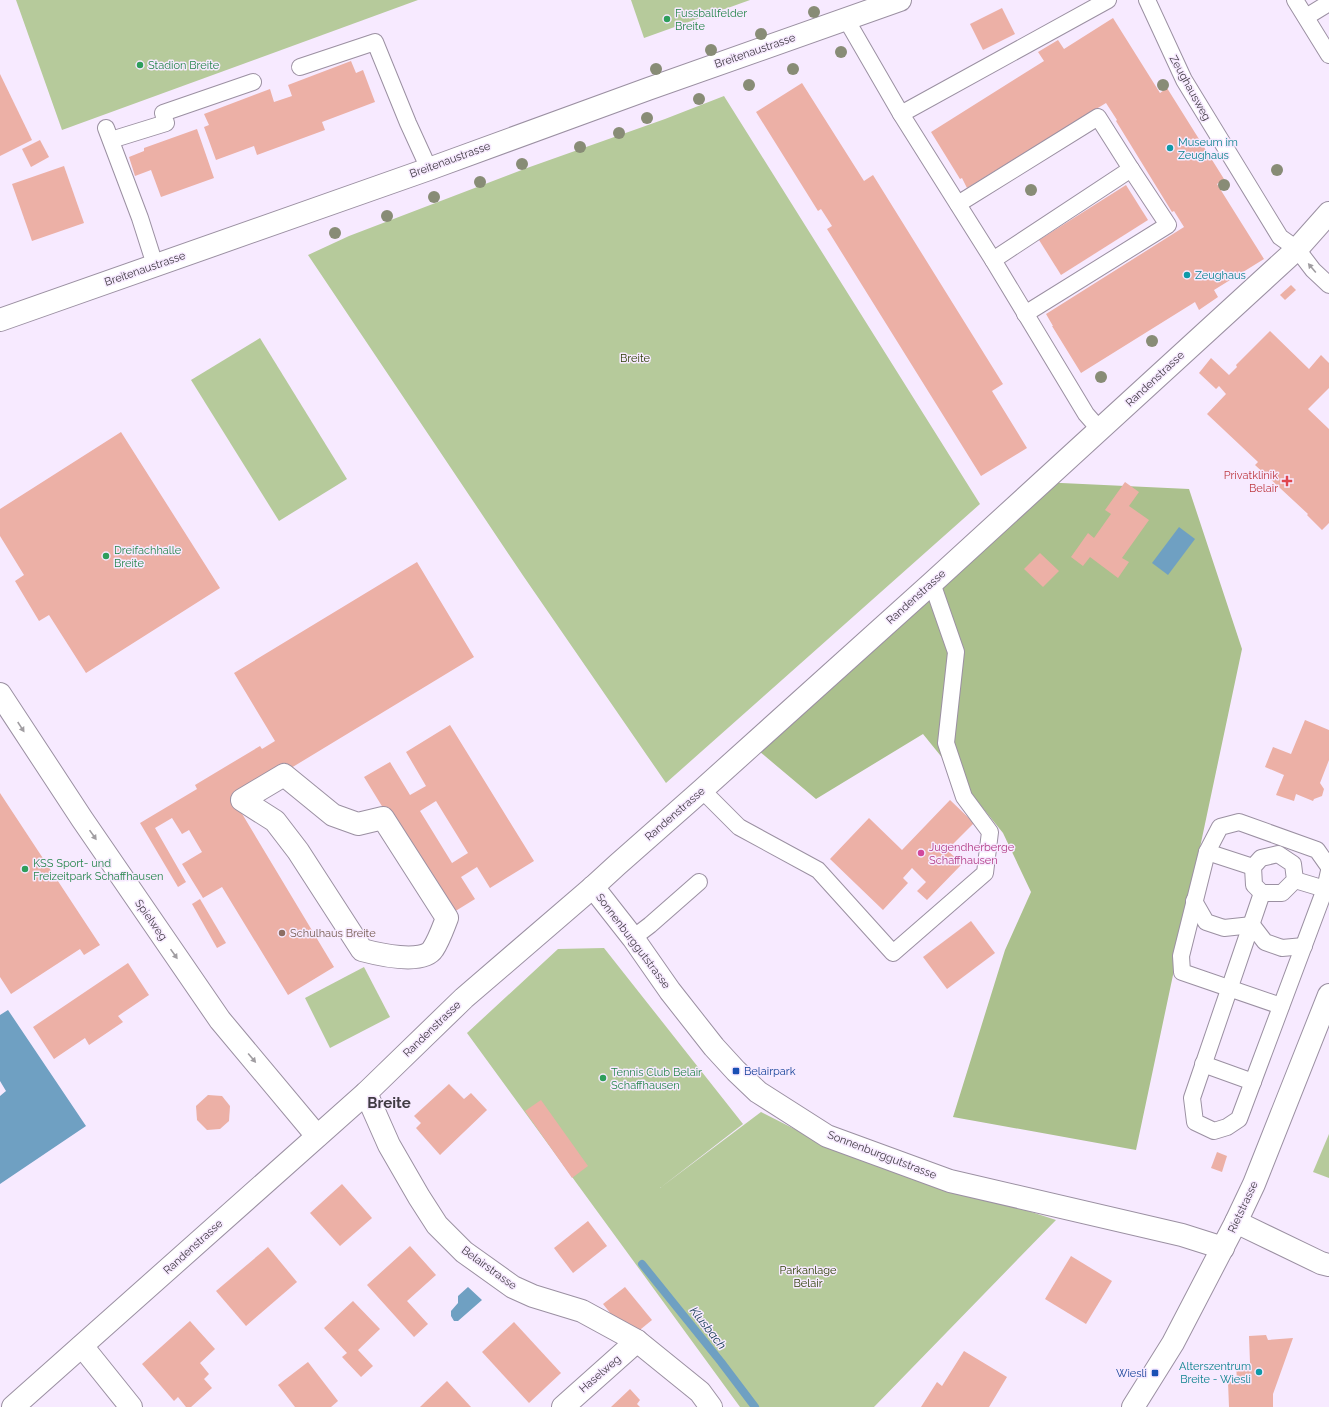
<svg xmlns="http://www.w3.org/2000/svg" width="1329" height="1407" viewBox="0 0 1329 1407" font-family="Raleway,sans-serif">
<style>
.green{fill:#b6ca9b}
.forest{fill:#abc08d}
.water{fill:#6fa0c2}
.lines{fill:none;stroke-linecap:round;stroke-linejoin:round}
.stream{stroke:#6fa0c2;stroke-width:8}
.building{fill:#ecb0a6;fill-rule:evenodd}
.service-casing{stroke:#9b90a2;stroke-width:18}
.pedestrian-casing{stroke:#9b90a2;stroke-width:24}
.minor-casing{stroke:#9b90a2;stroke-width:24}
.tertiary-casing{stroke:#9b90a2;stroke-width:24}
.service{stroke:#fff;stroke-width:16}
.pedestrian{stroke:#fff;stroke-width:22}
.minor{stroke:#fff;stroke-width:22}
.tertiary{stroke:#fff;stroke-width:22}
.tree{fill:#888c76}
.oneway{fill:#a09da1}
.leisure-dot{fill:#2e9e5b;stroke:#f7eaff;stroke-width:1.5}
.culture-dot{fill:#0f9aa8;stroke:#f7eaff;stroke-width:1.5}
.health-dot{fill:#e0444e;stroke:#f7eaff;stroke-width:1.5}
.hotel-dot{fill:#d1479c;stroke:#f7eaff;stroke-width:1.5}
.education-dot{fill:#8d6e63;stroke:#f7eaff;stroke-width:1.5}
.transit-dot{fill:#1a4fb4;stroke:#f7eaff;stroke-width:1.5}
.labels{text-anchor:middle;dominant-baseline:central;stroke-width:3;stroke-linejoin:round;paint-order:stroke}
.leisure-label{font-size:11px;fill:#27864d;stroke:#f7eaff;text-anchor:start}
.street-label{font-size:11px;fill:#403b43;stroke:#f7eaff}
.culture-label{font-size:11px;fill:#0d838f;stroke:#f7eaff;text-anchor:start}
.park-label{font-size:11px;fill:#2d3f05;stroke:#f7eaff}
.health-label{font-size:11px;fill:#be3a42;stroke:#f7eaff;text-anchor:end}
.hotel-label{font-size:11px;fill:#b23c85;stroke:#f7eaff;text-anchor:start}
.education-label{font-size:11px;fill:#785e54;stroke:#f7eaff;text-anchor:start}
.transit-label{font-size:11px;fill:#164399;stroke:#f7eaff;text-anchor:start}
.water-label{font-size:12px;font-style:italic;fill:#103850;stroke:#f7eaff}
.district-label{font-size:15px;font-weight:bold;fill:#403b43;stroke:#f7eaff}
</style>
<rect width="100%" height="100%" fill="#f7eaff"/>
<!-- green -->
<g class="green">
<polygon points="16,0 418,0 62,130"/>
<polygon points="631,0 750,0 644,38"/>
<polygon points="724,96 980,504 666,783 524,577 308,255 349,236 527,168 665,119"/>
<polygon points="260,338 347,479 279,521 191,380"/>
<polygon points="604,948 743,1124 660,1188 761,1112 826,1145 1056,1220 874,1407 740,1407 467,1033 558,949"/>
<polygon points="364,967 390,1017 330,1048 305,998"/>
<polygon points="1329,1134 1329,1178 1313,1172"/>
</g>
<!-- forest -->
<polygon class="forest" points="1040,482 1189,489 1242,649 1136,1150 953,1117 1005,950 1031,892 1003,833 923,734 816,799 753,746"/>
<!-- water -->
<g class="water">
<polygon points="1179,527 1195,539 1168,575 1152,563"/>
<polygon points="8,1010 86,1126 0,1184 0,1096 6,1091 0,1081 0,1015"/>
<polygon points="468,1287 482,1300 458,1321 454,1321 451,1316 451,1311 458,1303 458,1296"/>
</g>
<g class="lines">
<!-- stream -->
<polyline class="stream" points="642,1264 721,1362 755,1407"/>
</g>
<!-- building -->
<g class="building">
<polygon points="1002,8 1015,34 983,50 970,24"/>
<polygon points="1113,18 1160,93 1167,88 1224,179 1217,184 1264,259 1214,290 1218,297 1199,310 1195,302 1081,373 1052,326 1053,326 1046,314 1184,227 1174,211 1172,212 1116,121 1117,120 1106,103 967,188 962,178 960,179 931,132 1044,61 1038,52 1058,40 1064,49"/>
<polygon points="351,61 356,73 363,70 375,102 322,122 325,130 257,155 254,146 216,160 204,127 209,125 204,114 270,89 274,102 292,96 288,85"/>
<polygon points="0,74 32,140 0,156"/>
<polygon points="802,83 864,181 873,175 1003,384 992,391 1027,448 981,476 827,229 832,226 821,209 818,211 756,112"/>
<polygon points="197,129 214,178 161,197 151,170 135,176 129,157 144,151 144,148"/>
<polygon points="40,140 49,157 31,167 22,149"/>
<polygon points="64,166 84,223 32,241 12,184"/>
<polygon points="1126,185 1148,220 1061,275 1039,240"/>
<polygon points="1291,285 1296,290 1285,300 1280,295"/>
<polygon points="1270,331 1309,369 1321,355 1329,363 1329,388 1308,409 1329,429 1329,523 1322,530 1307,515 1308,514 1255,465 1258,462 1207,414 1226,394 1219,386 1216,389 1199,373 1211,358 1229,375 1237,367 1236,365"/>
<polygon points="121,432 220,588 86,673 49,615 39,621 15,581 24,575 0,536 0,509"/>
<polygon points="1125,482 1139,492 1129,506 1149,520 1122,558 1129,562 1118,578 1090,557 1083,566 1071,557 1088,533 1094,538 1111,514 1105,510"/>
<polygon points="1040,553 1059,571 1043,587 1024,569"/>
<polygon points="417,562 474,657 235,802 334,967 288,995 222,887 203,898 182,864 202,852 189,830 182,834 172,818 155,828 186,882 178,887 140,823 197,789 195,785 260,746 262,749 275,741 234,673"/>
<polygon points="1305,720 1329,730 1329,760 1320,783 1324,789 1322,796 1314,799 1313,801 1296,794 1294,801 1276,795 1284,775 1265,767 1273,747 1291,754"/>
<path d="M450,725l84,136 -44,27 -13,-21 -16,10 14,22 -26,16 -85,-138 26,-15 20,33 16,-9 -20,-34zM436,801l32,52 -16,10 -32,-52z"/>
<polygon points="0,793 100,945 84,955 80,949 11,994 0,977"/>
<polygon points="950,800 974,823 947,850 962,864 927,900 917,891 926,882 912,868 903,878 908,883 883,910 830,859 869,818 902,850"/>
<polygon points="200,899 226,943 217,948 192,904"/>
<polygon points="971,921 995,953 947,989 923,957"/>
<polygon points="128,963 149,995 118,1016 123,1022 89,1045 85,1038 54,1059 33,1027"/>
<polygon points="449,1084 464,1099 471,1093 487,1110 440,1155 416,1128 421,1123 414,1116"/>
<polygon points="208,1095 222,1096 230,1106 229,1121 220,1129 207,1130 197,1120 196,1106"/>
<polygon points="541,1100 588,1166 572,1178 525,1111"/>
<polygon points="1217,1152 1227,1156 1222,1172 1211,1168"/>
<polygon points="342,1184 372,1218 340,1246 310,1213"/>
<polygon points="588,1221 607,1246 573,1273 554,1248"/>
<polygon points="410,1246 436,1275 407,1301 428,1324 414,1337 367,1285"/>
<polygon points="268,1247 297,1282 246,1326 216,1291"/>
<polygon points="1071,1256 1112,1281 1086,1324 1045,1299"/>
<polygon points="625,1287 652,1320 630,1338 603,1304"/>
<polygon points="353,1301 380,1329 358,1350 373,1366 361,1377 342,1357 347,1353 324,1328"/>
<polygon points="190,1321 215,1349 200,1363 209,1374 204,1379 212,1388 191,1407 186,1407 178,1397 174,1401 142,1364"/>
<polygon points="514,1322 561,1373 529,1403 482,1352"/>
<polygon points="1266,1335 1268,1340 1293,1338 1273,1394 1273,1407 1229,1407 1228,1382 1237,1381 1236,1364 1250,1363 1249,1336"/>
<polygon points="964,1351 1007,1377 989,1407 921,1407 937,1382 942,1386"/>
<polygon points="308,1362 338,1401 331,1407 295,1407 278,1385"/>
<polygon points="447,1381 471,1407 420,1407"/>
<polygon points="630,1389 640,1400 637,1404 640,1407 611,1407"/>
</g>
<g class="lines">
<!-- service casing -->
<g class="service-casing">
<g id="service">
<polyline points="1147,0 1184,80 1280,237 1297,249 1313,270 1329,285"/>
<polyline points="1295,0 1329,55"/>
<polyline points="1306,17 1329,3"/>
<polyline points="846,19 901,114 993,260 1086,414 1100,430"/>
<polyline points="300,67 375,42 408,123 429,169"/>
<polyline points="901,114 1108,0"/>
<polyline points="106,128 140,218 155,265"/>
<polyline points="111,140 166,123 163,113 253,82"/>
<polyline points="958,204 1098,117 1131,169"/>
<polyline points="993,260 1131,169 1168,225 1025,314"/>
<polyline points="702,790 739,827 818,870 893,953 985,873 990,832 964,797 946,743 956,652 932,583"/>
<polyline points="1207,852 1253,867"/>
<polygon points="1278,854 1293,864 1295,880 1282,893 1262,893 1254,885 1253,867 1261,858"/>
<polyline points="1295,880 1325,889"/>
<polyline points="1262,893 1192,1098 1195,1122 1214,1131 1227,1127 1239,1119 1325,889 1329,871"/>
<polyline points="1194,901 1206,922 1224,928 1252,925 1265,942 1282,948 1304,946"/>
<polyline points="633,938 650,925 699,882"/>
<polyline points="1281,1006 1182,972 1181,956 1207,852 1220,827 1239,822 1317,850 1329,867"/>
<polyline points="1203,1064 1253,1082"/>
</g>
</g>
<!-- pedestrian casing -->
<g class="pedestrian-casing">
<path id="pedestrian" d="M284,775l49,40 25,9 25,-6 64,100c-4,10 -8,22 -14,31 -10,16 -56,5 -71,1l-64,-99 -23,-30 -33,-21z"/>
</g>
<!-- minor casing -->
<g class="minor-casing">
<g id="minor">
<polyline points="0,320 429,169 648,89 900,0"/>
<polyline points="0,694 82,819 220,1020 317,1136"/>
<polyline points="593,887 633,938 670,991 714,1047 736,1071 758,1092 827,1136 950,1181 1182,1235 1223,1248"/>
<polyline points="366,1093 389,1145 419,1197 437,1225 464,1252 513,1287 533,1296 582,1311 637,1341 700,1392 711,1407"/>
<polyline points="82,1346 131,1407"/>
<polyline points="13,1407 366,1093 464,998 593,887 617,865 702,790 932,583 1297,249 1329,213"/>
<polyline points="563,1407 637,1341"/>
</g>
</g>
<!-- tertiary casing -->
<g class="tertiary-casing">
<g id="tertiary">
<polyline points="1236,1222 1321,1263 1329,1265"/>
<polyline points="1133,1407 1173,1343 1236,1222 1254,1184 1329,995"/>
</g>
</g>
<!-- service -->
<use href="#service" class="service"/>
<!-- pedestrian -->
<use href="#pedestrian" class="pedestrian"/>
<!-- minor -->
<use href="#minor" class="minor"/>
<!-- tertiary -->
<use href="#tertiary" class="tertiary"/>
</g>
<!-- trees -->
<g class="tree">
<circle cx="814" cy="12" r="6"/>
<circle cx="761" cy="34" r="6"/>
<circle cx="711" cy="50" r="6"/>
<circle cx="841" cy="52" r="6"/>
<circle cx="656" cy="69" r="6"/>
<circle cx="793" cy="69" r="6"/>
<circle cx="749" cy="85" r="6"/>
<circle cx="1163" cy="85" r="6"/>
<circle cx="699" cy="99" r="6"/>
<circle cx="647" cy="118" r="6"/>
<circle cx="619" cy="133" r="6"/>
<circle cx="580" cy="147" r="6"/>
<circle cx="522" cy="164" r="6"/>
<circle cx="1277" cy="170" r="6"/>
<circle cx="480" cy="182" r="6"/>
<circle cx="1224" cy="185" r="6"/>
<circle cx="1031" cy="190" r="6"/>
<circle cx="434" cy="197" r="6"/>
<circle cx="387" cy="216" r="6"/>
<circle cx="335" cy="233" r="6"/>
<circle cx="1152" cy="341" r="6"/>
<circle cx="1101" cy="377" r="6"/>
</g>
<!-- one-way arrows -->
<defs><path id="oneway-solid" d="M-6-.8H1V-3.2L6.5 0L1 3.2V.8H-6Z"/></defs>
<g class="oneway">
<use href="#oneway-solid" transform="translate(1312 268) rotate(-130)"/>
<use href="#oneway-solid" transform="translate(21 727) rotate(57)"/>
<use href="#oneway-solid" transform="translate(93 835) rotate(55)"/>
<use href="#oneway-solid" transform="translate(174 954) rotate(55)"/>
<use href="#oneway-solid" transform="translate(252 1058) rotate(50)"/>
</g>
<!-- markers -->
<g class="leisure-dot">
<circle cx="667" cy="19" r="4"/>
<circle cx="140" cy="65" r="4"/>
<circle cx="106" cy="556" r="4"/>
<circle cx="25" cy="869" r="4"/>
<circle cx="603" cy="1078" r="4"/>
</g>
<g class="culture-dot">
<circle cx="1170" cy="148" r="4"/>
<circle cx="1187" cy="275" r="4"/>
<circle cx="1259" cy="1372" r="4"/>
</g>
<path class="health-dot" d="M1285 475h4v4h4v4h-4v4h-4v-4h-4v-4h4z"/>
<circle class="hotel-dot" cx="921" cy="853" r="4"/>
<circle class="education-dot" cx="282" cy="933" r="4"/>
<g class="transit-dot">
<rect x="732" y="1067" width="8" height="8" rx="2"/>
<rect x="1151" y="1369" width="8" height="8" rx="2"/>
</g>
<g class="labels">
<!-- leisure labels -->
<g class="leisure-label">
<text x="675" y="13">Fussballfelder<tspan x="675" dy="13">Breite</tspan></text>
<text x="148" y="65">Stadion Breite</text>
<text x="114" y="550">Dreifachhalle<tspan x="114" dy="13">Breite</tspan></text>
<text x="33" y="863">KSS Sport- und<tspan x="33" dy="13">Freizeitpark Schaffhausen</tspan></text>
<text x="611" y="1072">Tennis Club Belair<tspan x="611" dy="13">Schaffhausen</tspan></text>
</g>
<!-- street labels -->
<g class="street-label">
<text transform="translate(755 51) rotate(-19)">Breitenaustrasse</text>
<text transform="translate(1190 88) rotate(61)">Zeughausweg</text>
<text transform="translate(450 160) rotate(-20)">Breitenaustrasse</text>
<text transform="translate(145 269) rotate(-19)">Breitenaustrasse</text>
<text transform="translate(1155 379) rotate(-43)">Randenstrasse</text>
<text transform="translate(916 597) rotate(-42)">Randenstrasse</text>
<text transform="translate(675 814) rotate(-41)">Randenstrasse</text>
<text transform="translate(151 920) rotate(55)">Spielweg</text>
<text transform="translate(633 941) rotate(53)">Sonnenburggutstrasse</text>
<text transform="translate(432 1029) rotate(-44)">Randenstrasse</text>
<text transform="translate(882 1155) rotate(21)">Sonnenburggutstrasse</text>
<text transform="translate(1243 1207) rotate(-65)">Rietstrasse</text>
<text transform="translate(193 1247) rotate(-42)">Randenstrasse</text>
<text transform="translate(489 1268) rotate(36)">Belairstrasse</text>
<text transform="translate(600 1374) rotate(-41)">Haselweg</text>
</g>
<!-- culture labels -->
<g class="culture-label">
<text x="1178" y="142">Museum im<tspan x="1178" dy="13">Zeughaus</tspan></text>
<text x="1195" y="275">Zeughaus</text>
<text x="1251" y="1366" text-anchor="end">Alterszentrum<tspan x="1251" dy="13">Breite - Wiesli</tspan></text>
</g>
<!-- park labels -->
<g class="park-label">
<text x="635" y="358">Breite</text>
<text x="808" y="1270">Parkanlage<tspan x="808" dy="13">Belair</tspan></text>
</g>
<!-- health labels -->
<g class="health-label">
<text x="1278" y="475">Privatklinik<tspan x="1278" dy="13">Belair</tspan></text>
</g>
<!-- hotel labels -->
<g class="hotel-label">
<text x="929" y="847">Jugendherberge<tspan x="929" dy="13">Schaffhausen</tspan></text>
</g>
<!-- education labels -->
<g class="education-label">
<text x="290" y="933">Schulhaus Breite</text>
</g>
<!-- transit labels -->
<g class="transit-label">
<text x="744" y="1071">Belairpark</text>
<text x="1147" y="1373" text-anchor="end">Wiesli</text>
</g>
<!-- water labels -->
<g class="water-label">
<text transform="translate(708 1328) rotate(52)">Klusbach</text>
</g>
<!-- district labels -->
<g class="district-label">
<text x="389" y="1103">Breite</text>
</g>
</g>
</svg>
